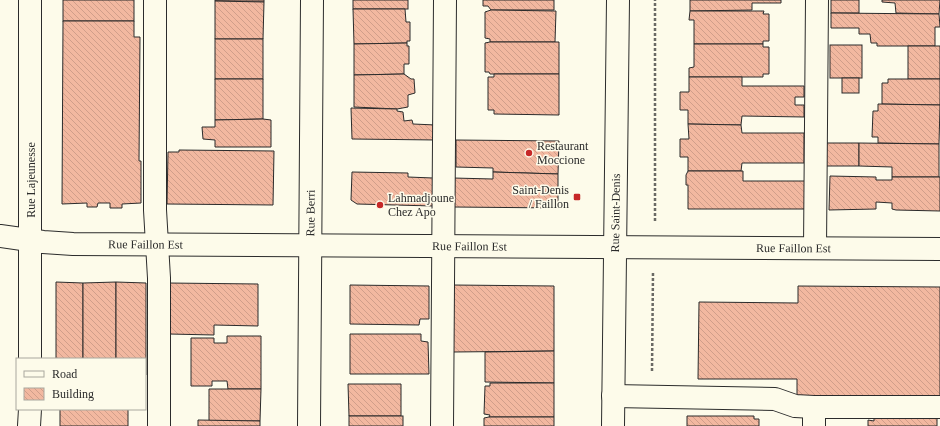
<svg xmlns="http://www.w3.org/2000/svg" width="940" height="426" viewBox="0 0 940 426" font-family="'Times New Roman',serif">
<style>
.building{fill:url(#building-back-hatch);stroke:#2b2b2b}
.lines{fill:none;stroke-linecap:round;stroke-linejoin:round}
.minor-casing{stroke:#2b2b2b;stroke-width:24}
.major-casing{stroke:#2b2b2b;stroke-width:24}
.path{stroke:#6a6964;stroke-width:2.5;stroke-dasharray:3 2;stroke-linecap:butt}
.minor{stroke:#fdfbea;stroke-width:22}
.major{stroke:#fdfbea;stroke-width:22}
.poi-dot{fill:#c62828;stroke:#fdfbea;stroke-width:1.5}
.labels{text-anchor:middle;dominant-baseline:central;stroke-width:3;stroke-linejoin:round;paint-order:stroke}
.poi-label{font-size:12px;fill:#2b2b2b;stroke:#fdfbea;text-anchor:start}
.street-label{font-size:12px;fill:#2b2b2b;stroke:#fdfbea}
</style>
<defs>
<pattern id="building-back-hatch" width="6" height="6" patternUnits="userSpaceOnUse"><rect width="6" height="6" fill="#f2b8a0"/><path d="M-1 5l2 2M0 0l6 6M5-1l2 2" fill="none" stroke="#d09e8a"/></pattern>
</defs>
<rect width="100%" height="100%" fill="#fdfbea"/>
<!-- building -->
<g class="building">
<rect x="63" y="0" width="71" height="21"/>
<polygon points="215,0 264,0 264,2 215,1"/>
<rect x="353" y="0" width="55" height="9"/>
<polygon points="483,0 554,0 554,10 491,10 488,6 483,6"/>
<polygon points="690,0 781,0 781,3 752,3 752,10 690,11"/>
<rect x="831" y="0" width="28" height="13"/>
<polygon points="882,0 940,0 939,14 896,13 895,3 882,2"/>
<polygon points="215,1 264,2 263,39 215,39"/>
<polygon points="353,9 405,9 406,22 410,22 410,41 407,41 407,43 354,44"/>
<polygon points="491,10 556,11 555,42 490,42 490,39 485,38 485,12"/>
<polygon points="690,11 764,11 763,14 769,14 769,41 763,41 763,44 694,44 694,20 689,20"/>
<polygon points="831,13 939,14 940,27 935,27 935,46 877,46 877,43 871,43 870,34 859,34 859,28 831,28"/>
<polygon points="63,21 134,21 134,37 140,37 139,161 141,161 141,203 122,204 122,208 110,208 110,203 98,203 97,207 87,207 87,203 62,204"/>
<rect x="215" y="39" width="48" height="40"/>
<polygon points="490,42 559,42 559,74 490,74 489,72 485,72 485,43"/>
<polygon points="407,43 407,46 409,46 409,64 404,64 404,74 354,75 354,44"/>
<polygon points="694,44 763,44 763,47 769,47 769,74 763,74 763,77 689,77 689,68 694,67"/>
<rect x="830" y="45" width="32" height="33"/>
<rect x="908" y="46" width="32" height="33"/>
<polygon points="404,74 411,79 414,79 415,93 408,95 408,107 397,109 354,107 354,75"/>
<polygon points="494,74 559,74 559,115 494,114 494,110 488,110 488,77 494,77"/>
<polygon points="689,77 742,77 742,86 804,86 804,97 795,97 795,105 804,105 804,117 742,116 741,125 688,124 688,110 680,110 680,92 689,92"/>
<rect x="842" y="78" width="17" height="15"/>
<polygon points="215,79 263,79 263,119 215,120"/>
<polygon points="888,79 940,79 940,105 882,104 882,83 888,83"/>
<polygon points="878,104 940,105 939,144 878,143 878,137 872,137 873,111 878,111"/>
<polygon points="351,108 397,109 397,111 403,112 404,121 412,120 413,124 436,125 436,140 352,139"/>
<polygon points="263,119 271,120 271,147 215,147 215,140 203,139 202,127 215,127 215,120"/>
<polygon points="688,124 741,125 742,133 804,133 804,163 742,163 741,171 688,171 688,157 680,157 680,139 689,139"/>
<polygon points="456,140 559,141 558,174 493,172 493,168 456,167"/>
<polygon points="823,143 859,143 859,166 822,166"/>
<polygon points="859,143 939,144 939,177 892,177 892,167 859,166"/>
<polygon points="179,150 274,151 273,205 167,204 168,152 179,152"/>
<polygon points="688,171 743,171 743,181 806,181 806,209 688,209 688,185 686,185 686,175"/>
<polygon points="352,172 408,173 408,177 433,178 433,206 357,204 351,200"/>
<polygon points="493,172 558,174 558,208 453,207 453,178 493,179"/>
<polygon points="830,176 876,177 876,180 892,180 892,177 940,177 940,211 896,210 892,209 892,203 876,202 876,209 829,210"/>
<polygon points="56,282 83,283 83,359 56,359"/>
<polygon points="116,282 116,359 83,359 83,283"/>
<polygon points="116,282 146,283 146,375 145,375 145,359 116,359"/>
<polygon points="168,283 258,284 258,326 214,325 214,335 169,334"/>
<polygon points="350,285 429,286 429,319 420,319 419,325 350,324"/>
<polygon points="453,285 554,286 554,351 453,352"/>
<polygon points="798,286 940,287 940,398 797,397 797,379 698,379 699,302 798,303"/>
<polygon points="350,334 421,334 421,341 428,342 429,374 350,374"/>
<polygon points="227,336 261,336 261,389 228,389 227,381 212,381 212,386 191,386 191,338 214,338 214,343 227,343"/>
<polygon points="554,351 554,383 485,382 485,352"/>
<polygon points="490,383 554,383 554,417 489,417 490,415 484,414 485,386 490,386"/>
<polygon points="348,384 401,384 401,416 349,416"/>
<polygon points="209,389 261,389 260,421 209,421"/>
<rect x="60" y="409" width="68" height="17"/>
<rect x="349" y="416" width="54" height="10"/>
<polygon points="687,416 754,416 754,419 759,419 759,426 687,426"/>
<polygon points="489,417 554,417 554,426 484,426 484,418"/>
<polygon points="874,418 937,418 937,426 868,426 868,420 874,421"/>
<polygon points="198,420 260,421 260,426 198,426"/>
</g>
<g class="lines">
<!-- minor casing -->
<g class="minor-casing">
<g id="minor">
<polyline points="155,0 155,210 159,278 159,426"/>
<path id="s1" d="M0,236l43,6 30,2 867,5"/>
<polyline points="815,248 817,0"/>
<polyline points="613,396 775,399 795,406 814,407 940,407"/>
<path id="s2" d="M309,426l3,-426"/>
<polyline points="442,426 445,0"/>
<polyline points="814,426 814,407"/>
</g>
</g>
<!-- major casing -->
<g class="major-casing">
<g id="major">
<polyline points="30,359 30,0"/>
<polyline points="29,426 30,409"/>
<path id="s3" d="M613,426l5,-426"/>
</g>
</g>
<!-- path -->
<g class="path">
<polyline points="655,221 655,0"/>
<polyline points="652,371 653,272"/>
</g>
<!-- minor -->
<use href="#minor" class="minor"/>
<!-- major -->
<use href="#major" class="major"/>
</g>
<!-- markers -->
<g class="poi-dot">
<circle cx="529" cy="153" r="4"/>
<rect x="573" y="193" width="8" height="8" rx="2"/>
<circle cx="380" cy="205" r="4"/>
</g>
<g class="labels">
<!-- poi labels -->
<g class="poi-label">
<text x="537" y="146">Restaurant<tspan x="537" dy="14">Moccione</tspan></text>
<text x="569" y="190" text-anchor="end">Saint-Denis<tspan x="569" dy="14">/ Faillon</tspan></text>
<text x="388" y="198">Lahmadjoune<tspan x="388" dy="14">Chez Apo</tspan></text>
</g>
<!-- street labels -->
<g class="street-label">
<text transform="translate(31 180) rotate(-90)">Rue Lajeunesse</text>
<text stroke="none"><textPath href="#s2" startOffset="213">Rue Berri</textPath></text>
<text stroke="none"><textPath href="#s3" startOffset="213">Rue Saint-Denis</textPath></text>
<text stroke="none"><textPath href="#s1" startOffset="146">Rue Faillon Est</textPath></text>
<text stroke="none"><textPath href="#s1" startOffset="470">Rue Faillon Est</textPath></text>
<text stroke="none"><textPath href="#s1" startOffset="794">Rue Faillon Est</textPath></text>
</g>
</g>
<!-- legend -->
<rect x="16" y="358" width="130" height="52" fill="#fdfbea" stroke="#a9a89e"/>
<rect x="24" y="371" width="20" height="6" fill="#fdfbea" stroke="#a9a89e"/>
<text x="52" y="378" font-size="12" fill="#2b2b2b">Road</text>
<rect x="24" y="388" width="20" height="12" fill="url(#building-back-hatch)" stroke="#a9a89e"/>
<text x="52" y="398" font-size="12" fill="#2b2b2b">Building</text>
</svg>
